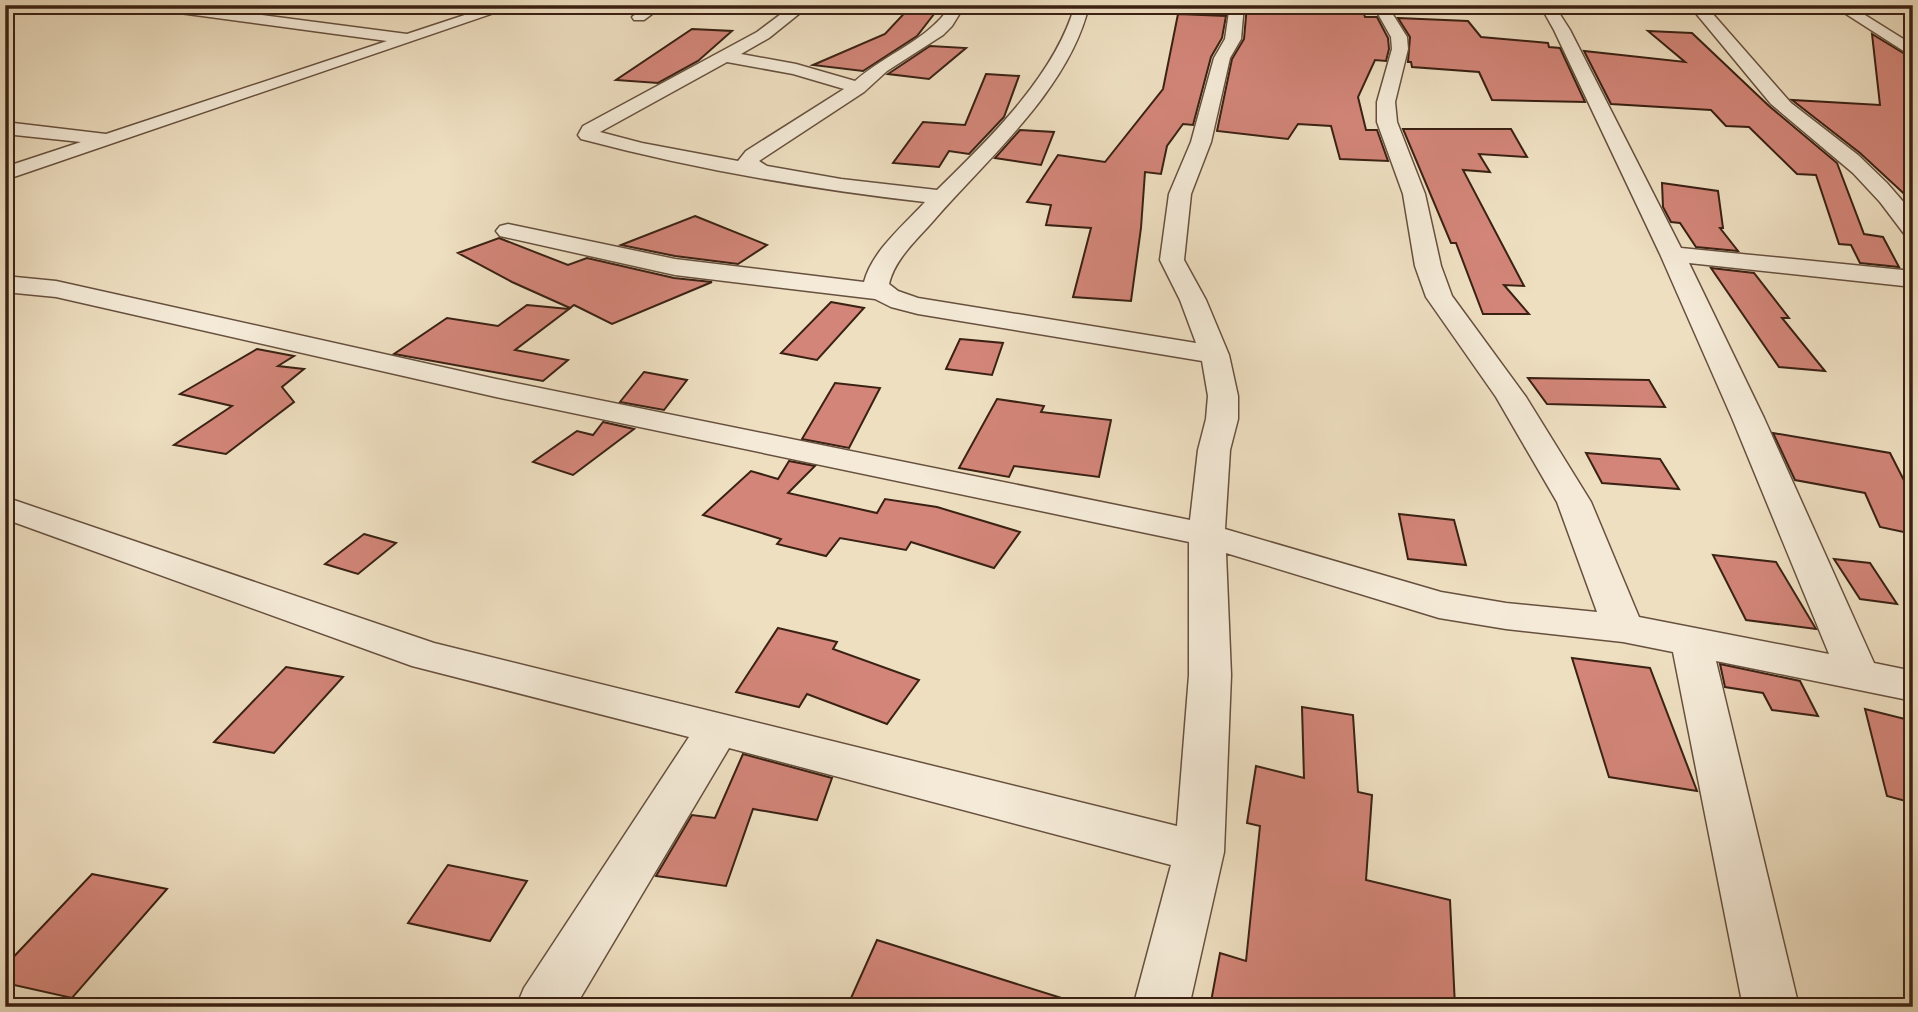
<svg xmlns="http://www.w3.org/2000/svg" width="1918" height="1012" viewBox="0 0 1918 1012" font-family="'IM FELL Great Primer',serif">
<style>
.building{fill:#d28578;stroke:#3a2113;stroke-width:2}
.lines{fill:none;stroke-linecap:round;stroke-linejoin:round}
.minor-casing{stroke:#67503e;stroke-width:3}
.minor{fill:#f4ead7;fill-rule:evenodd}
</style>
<rect width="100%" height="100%" fill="#eedfc1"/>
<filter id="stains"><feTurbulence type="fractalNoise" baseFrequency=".00286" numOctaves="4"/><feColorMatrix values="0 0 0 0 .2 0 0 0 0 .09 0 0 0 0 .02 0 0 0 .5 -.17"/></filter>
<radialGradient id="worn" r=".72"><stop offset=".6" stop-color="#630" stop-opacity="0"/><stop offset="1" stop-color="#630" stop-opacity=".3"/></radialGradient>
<!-- building -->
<g class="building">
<polygon points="912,5 941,5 917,36 863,71 813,65 885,34"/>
<polygon points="1247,5 1361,5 1365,17 1377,17 1388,38 1389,49 1386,61 1375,60 1358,97 1366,130 1377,130 1388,161 1340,159 1331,126 1298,124 1288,139 1217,131 1232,59 1244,39"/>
<polygon points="1178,14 1226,16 1222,38 1211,57 1193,125 1183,124 1167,146 1161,174 1145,172 1141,228 1131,301 1073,297 1091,228 1046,225 1051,205 1027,202 1058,155 1105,162 1163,89"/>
<polygon points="1398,18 1468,21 1481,37 1548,43 1549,47 1560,48 1585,102 1492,100 1479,72 1412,67 1411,62 1408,62 1410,37"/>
<polygon points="692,29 732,31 698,61 658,83 616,80"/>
<polygon points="1648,31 1692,33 1769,106 1837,163 1864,234 1883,237 1899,267 1860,263 1851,245 1839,244 1816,175 1797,174 1749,127 1726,126 1711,110 1611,104 1584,51 1685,62"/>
<polygon points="1872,34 1913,59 1913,202 1860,153 1792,100 1880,105"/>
<polygon points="930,46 966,48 929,79 888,74"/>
<polygon points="986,74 1019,76 1004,117 969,154 949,151 939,167 893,163 923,122 965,125"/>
<polygon points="1403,129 1511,129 1527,157 1479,154 1490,172 1463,170 1524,286 1504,285 1529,314 1483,314 1456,243 1451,243"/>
<polygon points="1020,130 1054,132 1041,165 995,158"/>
<polygon points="1662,183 1718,191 1723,228 1720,228 1738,251 1696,247 1680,223 1671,222 1663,207"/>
<polygon points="695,216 767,245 738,264 675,256 621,245"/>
<polygon points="499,238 568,265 587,258 674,278 712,282 612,324 574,305 570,308 512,282 458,253"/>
<polygon points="1711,268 1754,273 1789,318 1782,318 1825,371 1779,367"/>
<polygon points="831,302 864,308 817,360 781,353"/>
<polygon points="527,305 569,309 515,350 568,360 543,381 394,354 447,318 498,326"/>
<polygon points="960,339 1003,343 992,375 946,369"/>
<polygon points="257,349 294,356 278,366 304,369 282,387 294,402 226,454 174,445 232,406 180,394"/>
<polygon points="644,372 687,380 664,410 620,402"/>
<polygon points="1528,378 1649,380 1665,407 1547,404"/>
<polygon points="835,383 880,388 849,448 802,439"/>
<polygon points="997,399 1044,406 1041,412 1111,420 1099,477 1014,466 1009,477 959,468"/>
<polygon points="603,422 634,429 573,475 533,462 577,431 593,435"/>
<polygon points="1773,433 1890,453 1913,498 1913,534 1880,527 1865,493 1795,480"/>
<polygon points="1586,453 1660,459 1679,489 1602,483"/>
<polygon points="789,461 815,466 788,493 877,513 885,499 937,507 1020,532 994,568 911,542 906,550 840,538 826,556 777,544 781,539 703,515 751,471 778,479"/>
<polygon points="1399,514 1454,520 1466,565 1408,559"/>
<polygon points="364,534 396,543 358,574 325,564"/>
<polygon points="1713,555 1776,562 1816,629 1746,620"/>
<polygon points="1834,559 1870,563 1897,604 1860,599"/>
<polygon points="778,628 837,642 833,649 919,680 887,724 807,694 799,707 736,692"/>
<polygon points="1572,658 1650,668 1697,791 1609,777"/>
<polygon points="1720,664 1800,681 1818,716 1772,710 1763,693 1725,687"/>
<polygon points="286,667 343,677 274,753 214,742"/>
<polygon points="1302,707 1353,715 1358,792 1372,795 1366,880 1450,900 1455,1007 1210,1007 1220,953 1246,961 1260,826 1247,823 1256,766 1304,778"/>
<polygon points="1865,709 1913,721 1913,803 1887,796"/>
<polygon points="743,754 832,778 817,820 753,809 726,886 656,876 692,815 715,818"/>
<polygon points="448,865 527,881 490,941 408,923"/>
<polygon points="92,874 167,889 72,998 5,983 5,966"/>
<polygon points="877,940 1071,1001 1070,1007 847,1007"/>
</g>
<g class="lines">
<!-- minor casing -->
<g class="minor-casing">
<g id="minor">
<polygon points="143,5 186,5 407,34 495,5 517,5 5,180 5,167 81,142 5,134 5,122 106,134 387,41 150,9"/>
<polygon points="647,5 664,5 644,20 634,20 632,17"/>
<path d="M793,5h17l-41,33 -28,16 55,10 59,17c30,-27 74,-41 96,-76h14l-13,21 -9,9 -56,36 -23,21 -105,69 8,5 74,13 96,11c51,-50 118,-114 138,-185h14c-19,83 -101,153 -154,214 -17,20 -40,39 -46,65l9,7 20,7 278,45 -16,-43 -20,-40 9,-66 22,-52 23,-84 11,-19 5,-34h14l-3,34 -11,19 -19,84 -20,52 -7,66 22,40 23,55 9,41v23l-8,31 -5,79 216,63 65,11 91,9 -40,-110 -61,-105 -70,-100 -11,-31 -12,-72 -26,-72v-20l15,-53 -1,-12 -18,-32h14l20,32 1,12 -13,53 2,20 28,72 16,72 11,30 74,101 65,105 48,115 190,37 -97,-236 -72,-164 -106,-224 -14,-25h14l16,25 111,218 232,23v16l-224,-24 75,155 110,245 39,8v30l-197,-40 83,346h-56l-70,-355 -50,-10 -117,-13 -67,-11 -213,-65 5,122 -7,177 -35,155h-56l38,-142 -442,-117 -154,259h-59l8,-19 165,-251 -277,-71 -407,-147v-22l429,146 743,183 12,-151v-133l-693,-145 -440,-100 -51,-5v-16l51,5 440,98 694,141 8,-70 8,-31 2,-23 -6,-35 -284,-47 -27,-7 -16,-8 -200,-24 -175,-39 -4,-5 4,-5 8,-2 167,35 189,23c8,-31 40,-57 61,-80 -115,-13 -231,-33 -344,-63l-3,-4 5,-9 174,-94zM727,62l66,12 51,15 -98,62 -8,10 -96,-18 -42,-11z"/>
<polygon points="1689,5 1705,5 1791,103 1858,155 1887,183 1913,213 1913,237 1905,235 1880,202 1853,173 1771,104"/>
<polygon points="1832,5 1849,5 1913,45 1913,57"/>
</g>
</g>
<!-- minor -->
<use href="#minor" class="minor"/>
</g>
<!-- margin -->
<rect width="1918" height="1012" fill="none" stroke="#eedfc1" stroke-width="28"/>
<rect x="7" y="7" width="1904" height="998" fill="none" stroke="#3a2113" stroke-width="3.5"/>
<rect x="14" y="14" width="1890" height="984" fill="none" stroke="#3a2113" stroke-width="2"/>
<rect width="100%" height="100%" filter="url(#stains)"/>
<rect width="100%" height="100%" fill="url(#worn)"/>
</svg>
